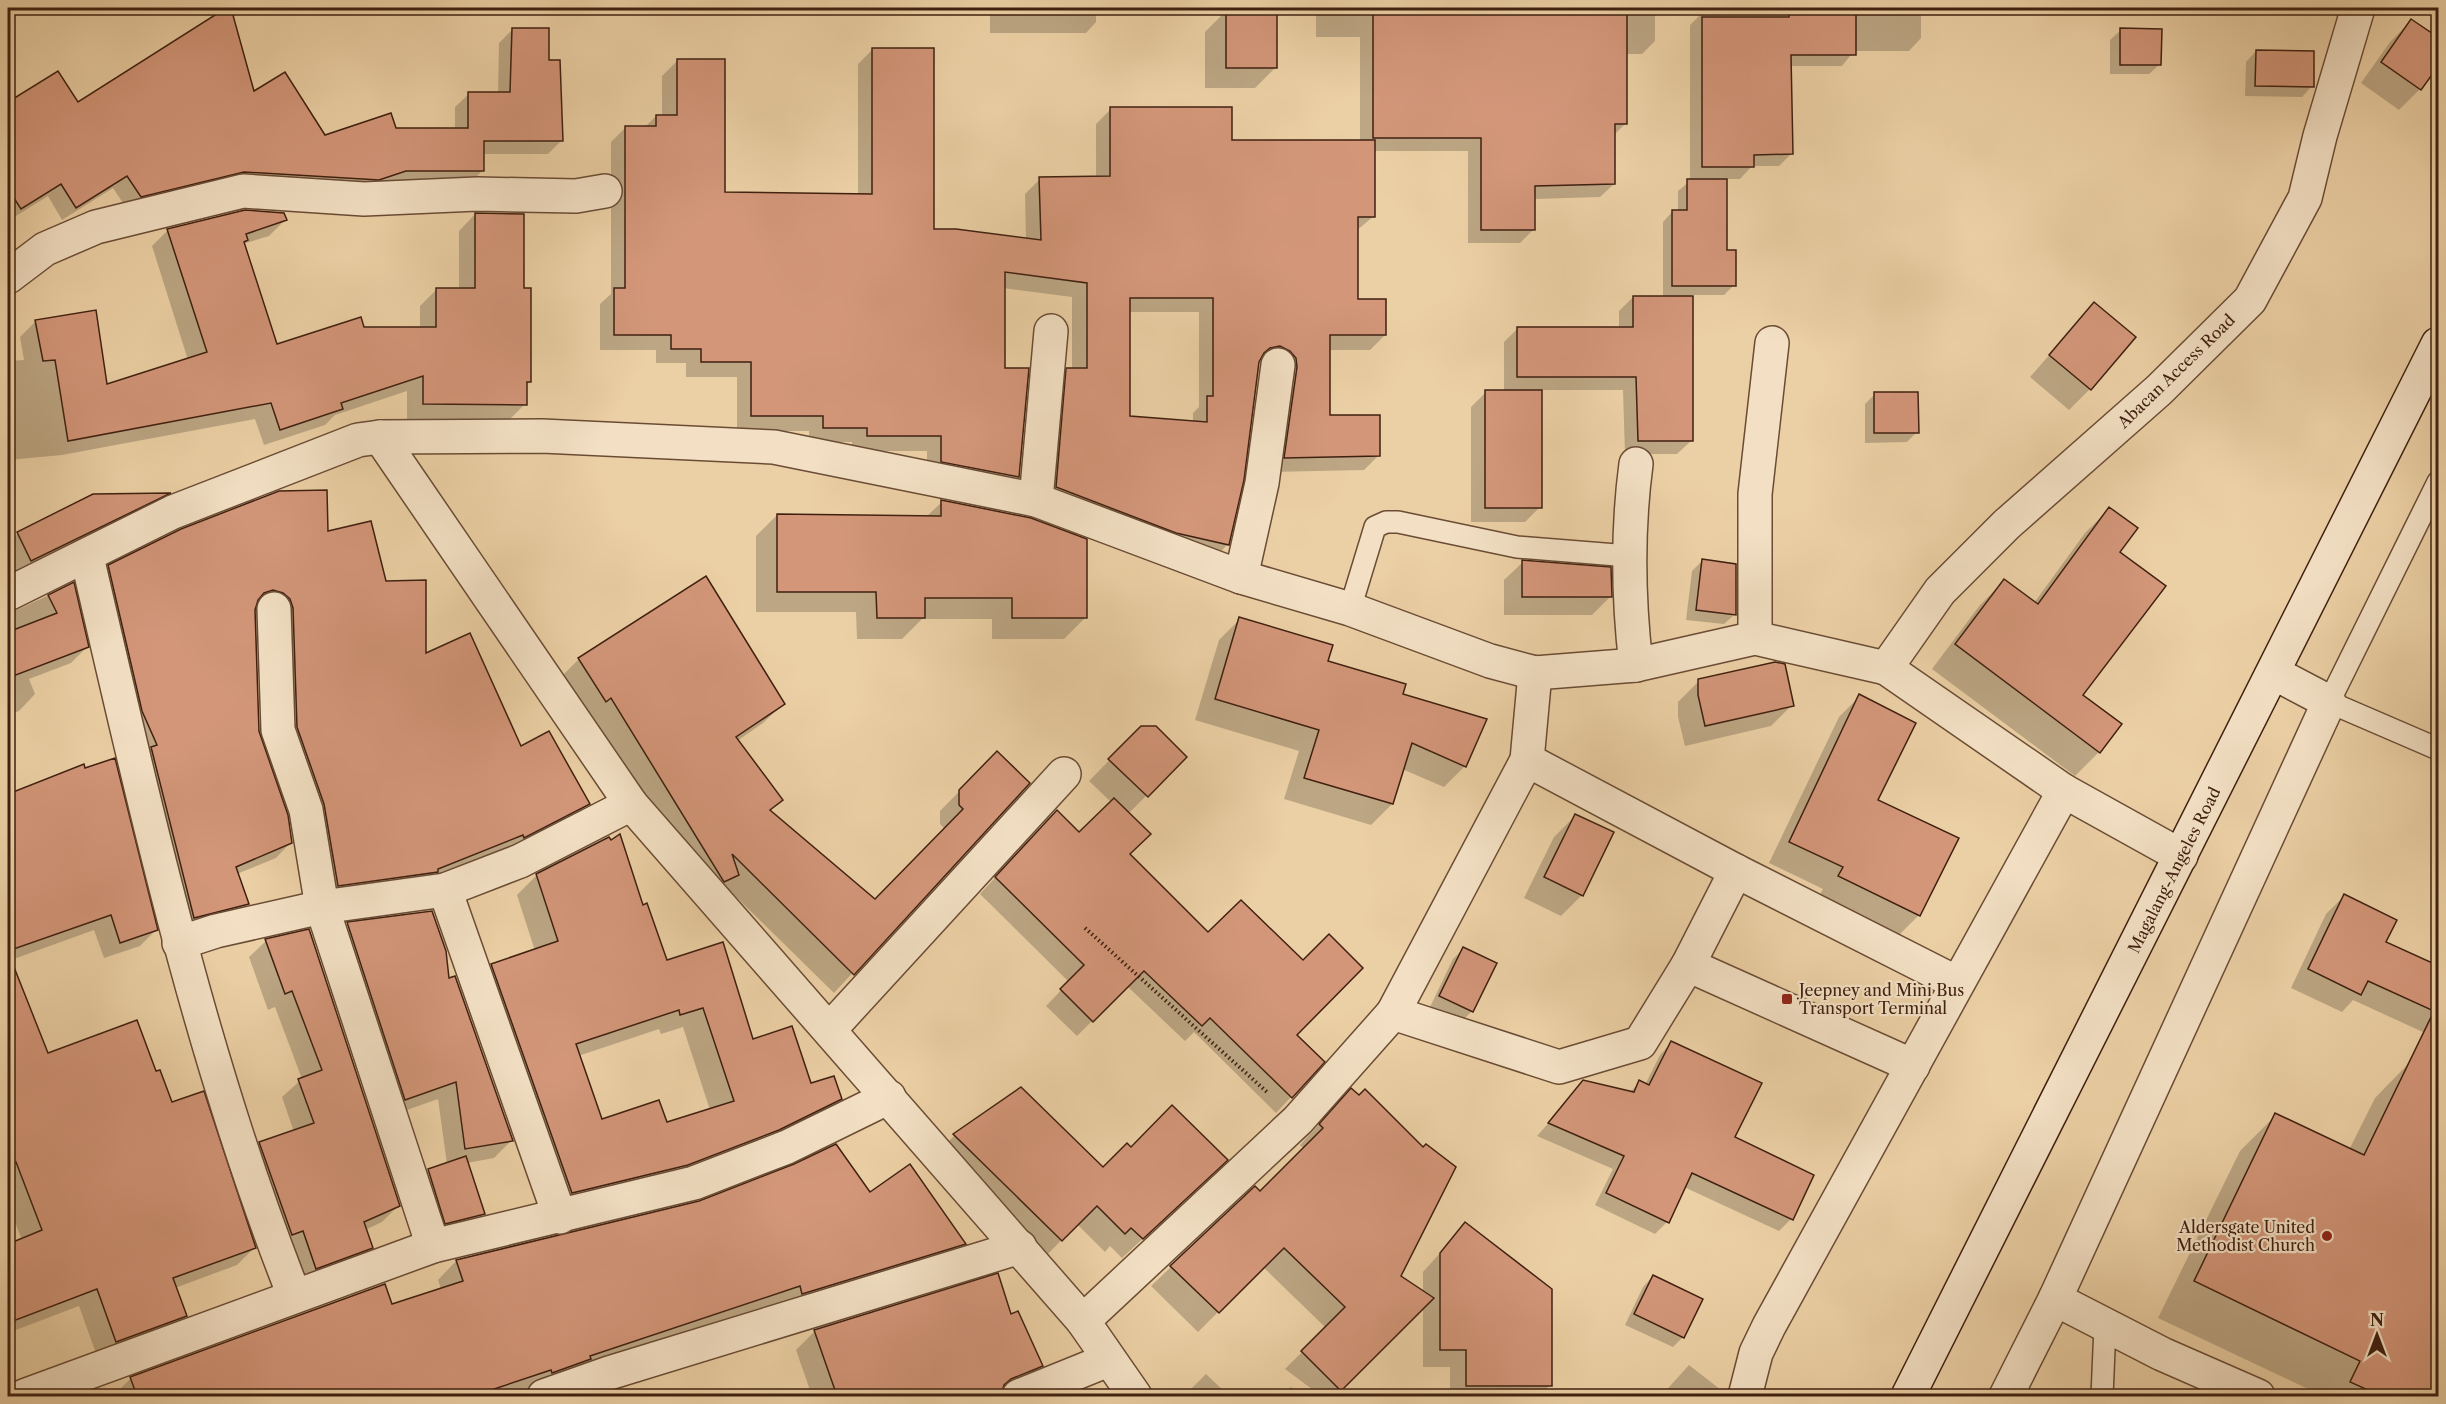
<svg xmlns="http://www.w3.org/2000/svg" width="2446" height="1404" viewBox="0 0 2446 1404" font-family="'Libre Caslon Text',serif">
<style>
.shadow{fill:#0003;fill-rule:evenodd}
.building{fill:#d39679;stroke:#3f2010;stroke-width:1.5;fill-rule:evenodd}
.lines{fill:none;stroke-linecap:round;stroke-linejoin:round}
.service-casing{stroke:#6a4c35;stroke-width:24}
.minor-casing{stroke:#6a4c35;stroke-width:36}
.tertiary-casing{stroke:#6a4c35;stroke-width:36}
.secondary-casing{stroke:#3f2010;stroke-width:36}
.path{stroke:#3f2010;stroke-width:4;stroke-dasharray:1.5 3;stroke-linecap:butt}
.service{stroke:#f3e0c4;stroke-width:21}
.minor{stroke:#f3e0c4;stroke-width:33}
.tertiary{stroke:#f3e0c4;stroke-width:33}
.secondary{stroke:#f3e0c4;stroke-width:33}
.poi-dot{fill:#8f2418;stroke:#f3e0c4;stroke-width:2}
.labels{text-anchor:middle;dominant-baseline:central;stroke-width:4.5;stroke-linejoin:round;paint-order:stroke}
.street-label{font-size:16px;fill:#3f2010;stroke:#f3e0c4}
.poi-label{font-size:16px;fill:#3f2010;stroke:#f3e0c4;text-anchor:start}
</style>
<rect width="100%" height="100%" fill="#ecd0a5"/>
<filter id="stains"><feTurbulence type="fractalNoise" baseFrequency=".00333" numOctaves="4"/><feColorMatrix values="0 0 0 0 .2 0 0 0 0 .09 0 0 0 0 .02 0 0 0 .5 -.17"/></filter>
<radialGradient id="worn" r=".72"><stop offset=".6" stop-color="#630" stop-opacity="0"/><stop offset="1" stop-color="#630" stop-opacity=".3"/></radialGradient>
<!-- shadow -->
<g class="shadow">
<polygon points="230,8 253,93 324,137 395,130 455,130 455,107 469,94 498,94 499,43 512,30 548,61 561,141 548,154 483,154 483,170 470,183 127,209 113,188 62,220 48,196 8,221 8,104 58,73 78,104"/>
<polygon points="990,8 1096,8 1096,22 1086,33 990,33"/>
<path d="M1316,8h339v33l-13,13h-17v70l-11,11v49l-14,13 -66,2v30l-14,14h-52v-92h-94v65l-18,15v69l29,35 -15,15h-41v66l50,39 -15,15 -94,2 -6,-111 -6,1 -31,183 -14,15 -171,-58 10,-117 15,-15h5v-73l-69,-9v82h24l-9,107 -15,15 -76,-16v-25h-75v-9h-43v-11h-72v-54h-51v-14h-30v-13h-56v-46l11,-10v-152l15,-15h19l11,-11h6v-40l15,-15 46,133 135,1v-131l15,-15 60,181 93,10 -1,-46 15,-15 56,-1v-54l15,-15 120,32h129v-104h-44zM1129,312h70v95l-6,6v9l-64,-5z"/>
<polygon points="1716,8 1921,8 1921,38 1909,51 1854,51 1842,66 1790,66 1791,154 1779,166 1752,166 1740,179 1726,179 1726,252 1734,285 1724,295 1691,295 1691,441 1677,454 1625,454 1623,390 1540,390 1540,507 1525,522 1471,522 1471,407 1486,392 1504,392 1504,342 1518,328 1619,328 1619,311 1633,297 1663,297 1663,222 1673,211 1678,211 1678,191 1690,181 1690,25 1702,13 1716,13"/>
<polygon points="1226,11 1276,67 1255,88 1205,88 1205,32"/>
<polygon points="2411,21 2420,89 2399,110 2361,83 2390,42"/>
<polygon points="2121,30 2160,64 2149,74 2110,74 2110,40"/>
<polygon points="2256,51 2312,86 2302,97 2245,96 2246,62"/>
<polygon points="475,214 523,290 530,382 525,386 525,404 509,420 407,420 407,391 335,415 325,425 264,445 255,419 62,455 8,460 8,361 24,360 20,337 36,321 106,386 188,360 152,246 168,230 285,220 269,236 243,244 276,346 363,328 420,328 420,306 436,290 459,290 459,231"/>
<polygon points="2094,304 2090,389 2069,410 2030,377"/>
<polygon points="1875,394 1917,432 1907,442 1865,443 1865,404"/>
<polygon points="167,494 153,509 8,580 8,539 94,496"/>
<polygon points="942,502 1085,618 1064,639 992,639 992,619 922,619 902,639 857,639 856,612 756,612 756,536 777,515 926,517"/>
<polygon points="2109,509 2118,553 2081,695 2120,724 2099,752 2075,776 1932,669 1980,605 2004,581 2034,603 2085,533"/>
<polygon points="326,533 385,582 424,655 521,748 588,804 573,819 509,852 427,881 323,900 268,607 257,605 258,731 291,842 276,858 237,874 248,904 233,919 179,932 94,582 109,566"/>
<polygon points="1702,561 1735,614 1724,624 1686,620 1692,571"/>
<polygon points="1523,562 1610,597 1592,615 1504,615 1504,580"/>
<polygon points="73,584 87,647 71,663 29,679 35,694 19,711 8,715 8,614"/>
<polygon points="1240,619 1401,695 1465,766 1444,787 1402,769 1392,804 1371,825 1284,799 1299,751 1195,720 1219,640"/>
<polygon points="579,659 783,704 763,723 737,741 781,800 769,812 875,901 945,829 940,824 940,811 997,753 1028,783 834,993 725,886 718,894 705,900 592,717 586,720 560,678"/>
<polygon points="1699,681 1792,705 1771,726 1685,746 1678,717 1678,702"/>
<polygon points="1860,696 1876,800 1919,915 1898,936 1818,898 1823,889 1769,863 1839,717"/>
<polygon points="1142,727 1185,757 1128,814 1128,854 1208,934 1303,962 1291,1097 1276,1113 1194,1032 1185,1041 1127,986 1077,1036 1046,1006 1069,982 980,894 1041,828 1079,834 1111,802 1089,781"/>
<polygon points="8,777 14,793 156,930 140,946 104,958 94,930 11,960 47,1055 155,1073 255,1247 237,1265 175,1288 186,1316 168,1334 98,1359 79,1306 8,1333 8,1245 22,1240 8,1204"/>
<polygon points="1575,816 1582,895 1561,916 1524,898 1554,837"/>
<path d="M537,875l105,32 24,55 86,79 59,44 29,14 -20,20 -62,30 -206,63 -80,-227 20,-20 43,-14 -18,-56zM683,1027l27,83 -44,14 -65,-3 -23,-65 81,-27 2,5z"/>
<polygon points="2344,896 2384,943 2438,967 2438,1039 2353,1000 2342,1012 2291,988 2326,914"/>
<polygon points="431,912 448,980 512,1140 494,1158 467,1163 484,1214 473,1224 435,1233 418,1181 428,1170 447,1164 438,1099 387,1117 330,942 348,924"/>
<polygon points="308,931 398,1206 382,1222 365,1230 371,1248 354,1265 299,1285 243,1161 260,1144 294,1132 282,1097 302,1079 275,1007 268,1010 249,957 266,941"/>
<polygon points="1463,949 1495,964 1471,1012 1461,1022 1430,1007 1453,959"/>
<polygon points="1672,1042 1733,1138 1791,1219 1779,1231 1684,1187 1667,1222 1655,1234 1595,1205 1613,1169 1537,1136 1575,1093 1629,1093 1640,1082 1645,1085 1660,1055"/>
<polygon points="2411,1061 2438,1075 2438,1396 2323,1396 2158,1318 2240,1151 2276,1115 2349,1150 2375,1098"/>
<polygon points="1021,1089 1103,1169 1207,1179 1122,1258 1110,1246 1105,1252 1077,1224 1042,1260 935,1155 954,1136"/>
<polygon points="1332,1110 1399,1277 1423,1293 1423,1272 1466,1224 1550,1385 1539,1396 1450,1396 1450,1367 1423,1367 1423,1306 1333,1396 1321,1396 1285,1369 1326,1328 1263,1267 1198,1332 1151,1286 1171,1267 1260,1193 1304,1149 1300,1145"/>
<polygon points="870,1194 964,1244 946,1262 571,1378 524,1396 96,1396 121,1388 130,1379 384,1286 391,1306 441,1289 438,1280 456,1261"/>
<polygon points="1653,1276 1683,1337 1673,1347 1625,1325 1643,1287"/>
<polygon points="1011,1316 1041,1366 1023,1384 999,1396 812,1396 796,1350 815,1331"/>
<polygon points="1689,1365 1725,1393 1725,1396 1661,1396"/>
<polygon points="1206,1374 1229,1396 1184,1396"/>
<polygon points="1291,1387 1301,1396 1281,1396"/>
<polygon points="747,1389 750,1396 725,1396"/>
<polygon points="1095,1392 1096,1396 1083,1396"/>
</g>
<!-- building -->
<g class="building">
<polygon points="226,8 231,8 254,91 285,72 325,135 391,113 396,128 468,128 468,92 510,92 512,28 549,28 549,60 560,60 563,141 484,141 484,171 406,171 379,180 244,172 141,197 127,176 76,208 61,184 21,209 8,189 8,102 58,71 78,102"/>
<polygon points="1373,8 1549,8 1549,14 1627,14 1627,124 1615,124 1615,184 1535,186 1535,230 1481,230 1481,138 1373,138"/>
<polygon points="1790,8 1856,8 1856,55 1791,55 1793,154 1754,155 1754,167 1702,167 1702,17 1789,17"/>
<rect x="1226" y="10" width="51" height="58"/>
<polygon points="2411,19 2439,38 2439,65 2421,90 2381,62"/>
<polygon points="2120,28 2162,29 2161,65 2120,65"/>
<path d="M872,48h62v181h22l85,11 -2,-63 71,-1v-69h122v33h143v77h-17v82h28v36h-56v80h50v41l-96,2 13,-91 -1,-9 -6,-7 -10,-5 -10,2 -6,5 -5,9 -15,118 -15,65 -53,-12 -120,-46 10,-119h21v-85l-82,-11v96h24l-10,109 -78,-15v-26h-74v-8h-44v-12h-72v-54h-50v-13h-30v-14h-57v-47h11v-162h31v-11h21v-56h48v133l147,2zM1130,298h83v98h-6v26l-77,-6z"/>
<polygon points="2256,50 2314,51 2314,87 2255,86"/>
<polygon points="1687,179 1727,179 1727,250 1736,250 1736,286 1672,286 1672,210 1687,210"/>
<polygon points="245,210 284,213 287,220 246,234 248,240 244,242 277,344 361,317 364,327 436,327 436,288 475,288 475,213 524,214 524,288 531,288 531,382 527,382 527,405 423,404 423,376 341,403 343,409 280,430 271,403 68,441 55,360 43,361 35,320 96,310 107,384 207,352 167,229"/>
<polygon points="1633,296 1693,296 1693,441 1638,441 1636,377 1517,377 1517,327 1633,327"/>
<polygon points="2094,302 2136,337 2091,390 2049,355"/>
<rect x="1485" y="390" width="57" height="118"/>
<polygon points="1874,392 1918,392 1919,433 1874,433"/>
<polygon points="327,490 328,531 371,521 386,581 426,580 426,653 470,633 521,746 549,731 590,804 524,838 523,835 438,869 438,872 338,886 324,804 297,727 293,608 290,599 283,593 273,590 264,593 258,600 255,610 259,731 288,815 292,843 236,867 249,904 194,918 151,747 157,745 142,711 108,565 181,529 279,491"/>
<polygon points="171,493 31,561 17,532 93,494"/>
<polygon points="941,500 1031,518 1087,539 1087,618 1012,618 1012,598 925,598 925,618 877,618 876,592 777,592 777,514 941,516"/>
<polygon points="2109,507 2138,528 2120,552 2166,586 2083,695 2122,724 2100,753 1955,644 2004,579 2038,604"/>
<polygon points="1702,559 1736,564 1736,615 1696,610"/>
<polygon points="1522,560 1611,567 1612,597 1522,597"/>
<polygon points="706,576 785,704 736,737 783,800 770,810 875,899 963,809 959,805 959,790 997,751 1030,783 854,975 732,854 739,875 724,882 611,698 606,702 578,658"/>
<polygon points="74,582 89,647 8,678 8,632 57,613 48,595"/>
<polygon points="1239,617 1333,645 1328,661 1406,684 1403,694 1487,719 1466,767 1412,743 1393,804 1304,778 1319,730 1215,699"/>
<polygon points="1775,662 1785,664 1794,706 1705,726 1698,695 1698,679"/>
<polygon points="1859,694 1916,723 1878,800 1959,838 1920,916 1838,876 1843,867 1789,842"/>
<polygon points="1141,726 1156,726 1187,757 1148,797 1108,759"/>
<polygon points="115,758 158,930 120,943 111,915 8,951 8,794 84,764 85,768"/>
<polygon points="1114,798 1151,834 1130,854 1208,932 1241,900 1303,960 1329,934 1363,968 1297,1035 1325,1062 1292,1098 1210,1018 1202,1026 1144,971 1093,1022 1060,989 1084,965 995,877 1057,810 1079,832"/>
<polygon points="1575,814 1614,832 1583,896 1544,877"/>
<path d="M620,834l23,71 4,-2 20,57 56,-18 30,97 39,-13 19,57 23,-7 8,23 -63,31 -91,35 -116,28 -81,-229 67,-23 -22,-67 73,-37 2,3zM703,1008l31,93 -67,21 -8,-22 -57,19 -26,-75 103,-34 1,5z"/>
<polygon points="2344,894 2397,920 2386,942 2439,966 2439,1396 2381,1396 2350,1382 2360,1361 2194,1281 2275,1113 2364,1155 2434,1011 2368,981 2361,995 2308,969"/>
<polygon points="432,911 446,951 449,978 455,976 513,1141 465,1149 456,1082 405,1100 347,922"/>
<polygon points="309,929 400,1206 364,1222 373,1248 316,1269 303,1231 292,1235 259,1142 314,1123 298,1079 322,1070 292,991 285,994 265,939"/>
<polygon points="1463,947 1497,963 1473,1012 1439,996"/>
<polygon points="8,957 10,957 48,1053 137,1020 156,1071 160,1070 172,1102 204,1091 256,1248 173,1278 187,1316 116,1342 97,1289 8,1323 8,1244 42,1230 16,1162 8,1166"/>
<polygon points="1671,1041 1762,1083 1735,1137 1814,1175 1793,1220 1692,1173 1669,1223 1606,1193 1624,1156 1548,1123 1583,1080 1634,1092 1639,1080 1649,1085"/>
<polygon points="1021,1087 1103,1167 1127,1143 1131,1147 1172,1105 1228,1160 1143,1239 1131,1228 1125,1234 1097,1206 1062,1241 953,1134"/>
<polygon points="1351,1088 1359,1095 1365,1089 1423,1147 1426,1144 1456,1167 1401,1276 1434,1298 1341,1391 1301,1351 1345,1307 1284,1248 1219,1313 1170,1266 1255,1186 1260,1191 1323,1128 1319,1124"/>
<polygon points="836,1144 870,1192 910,1164 966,1244 802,1294 800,1286 590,1356 591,1359 552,1373 551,1370 473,1396 137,1396 130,1377 385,1284 392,1304 463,1281 456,1260 699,1201 794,1164"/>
<polygon points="466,1156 485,1214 445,1224 428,1169"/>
<polygon points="1465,1222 1552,1289 1552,1386 1466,1386 1466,1350 1440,1350 1440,1253"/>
<polygon points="998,1273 1011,1314 1018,1311 1043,1366 1011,1379 1004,1385 1001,1396 837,1396 814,1330"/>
<polygon points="1653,1275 1703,1299 1684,1338 1634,1314"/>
</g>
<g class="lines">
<!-- service casing -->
<g class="service-casing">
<g id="service">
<polyline points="2438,482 2329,702 2438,749"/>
<polyline points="1350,609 1375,527 1386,522 1398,522 1517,547 1629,556"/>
<polyline points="2102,1396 2105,1326"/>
</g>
</g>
<!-- minor casing -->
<g class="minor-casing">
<g id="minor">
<polyline points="8,277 45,249 96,227 243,191 364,199 477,194 576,196 605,191"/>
<polyline points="380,437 631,804 1083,1321 1135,1396"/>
<path d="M1636,464c-9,68 -8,133 0,201"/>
<polyline points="1036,500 1051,331"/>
<path d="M87,557c58,249 113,500 207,738"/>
<polyline points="1241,577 1262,483 1278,365"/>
<polyline points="8,594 173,512 358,440 380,437 542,436 774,447 1036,500 1241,577 1350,609 1490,661 1535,673 1636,665 1755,638 1886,668"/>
<polyline points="274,609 278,730 306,810 322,907 433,1246"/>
<polyline points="1755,638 1755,494 1772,343"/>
<polyline points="1527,760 1736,871 1957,983"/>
<polyline points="445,890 560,1217"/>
<polyline points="179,943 216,931 322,907 445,890 520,861 631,804"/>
<polyline points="1688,965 1736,871"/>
<polyline points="1393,1013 1527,760 1535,673"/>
<polyline points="830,1029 1064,774"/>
<polyline points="2055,1299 2162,1354 2258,1396"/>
<polyline points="1083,1321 1298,1120 1393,1013 1559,1067 1640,1043 1688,965 1913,1066"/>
<polyline points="24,1396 433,1246 694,1183 787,1147 889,1097"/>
<polyline points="544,1396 609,1373 1020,1247"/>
<polyline points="1019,1396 1108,1360"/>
<polyline points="1745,1396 1756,1353 1769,1326 2064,791"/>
<polyline points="2006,1396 2055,1299 2329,702 2274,673"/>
</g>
</g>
<!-- tertiary casing -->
<g class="tertiary-casing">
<polyline id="tertiary" points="2181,856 2064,791 1886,668 1940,591 2007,524 2159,390 2250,300 2305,198 2320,136 2358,8"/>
</g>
<!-- secondary casing -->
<g class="secondary-casing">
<polyline id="secondary" points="1908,1396 2438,344"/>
</g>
<!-- path -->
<polyline class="path" points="1085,928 1267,1092"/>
<!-- service -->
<use href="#service" class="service"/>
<!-- minor -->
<use href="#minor" class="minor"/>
<!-- tertiary -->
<use href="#tertiary" class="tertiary"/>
<!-- secondary -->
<use href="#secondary" class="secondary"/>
</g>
<!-- markers -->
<g class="poi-dot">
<rect x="1781" y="993" width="12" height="12" rx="3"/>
<circle cx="2327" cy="1236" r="6"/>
</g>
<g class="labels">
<!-- street labels -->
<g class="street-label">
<text transform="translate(2176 371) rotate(-44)">Abacan Access Road</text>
<text transform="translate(2174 870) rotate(-63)">Magalang-Angeles Road</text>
</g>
<!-- poi labels -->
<g class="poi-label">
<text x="1799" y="990">Jeepney and Mini Bus<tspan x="1799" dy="18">Transport Terminal</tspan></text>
<text x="2315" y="1227" text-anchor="end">Aldersgate United<tspan x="2315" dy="18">Methodist Church</tspan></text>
</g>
</g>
<!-- margin -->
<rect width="2446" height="1404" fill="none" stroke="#ecd0a5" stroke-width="30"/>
<rect x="9" y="9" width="2428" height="1386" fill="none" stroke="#3f2010" stroke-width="3"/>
<rect x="15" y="15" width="2416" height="1374" fill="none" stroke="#3f2010" stroke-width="1.5"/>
<!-- north arrow -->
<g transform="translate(2377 1335)" stroke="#f3e0c4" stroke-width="4.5" paint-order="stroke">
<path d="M0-4.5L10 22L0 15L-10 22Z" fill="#3f2010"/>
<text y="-9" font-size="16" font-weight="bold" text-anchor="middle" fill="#3f2010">N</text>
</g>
<rect width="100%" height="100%" filter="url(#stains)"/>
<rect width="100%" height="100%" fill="url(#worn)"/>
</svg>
